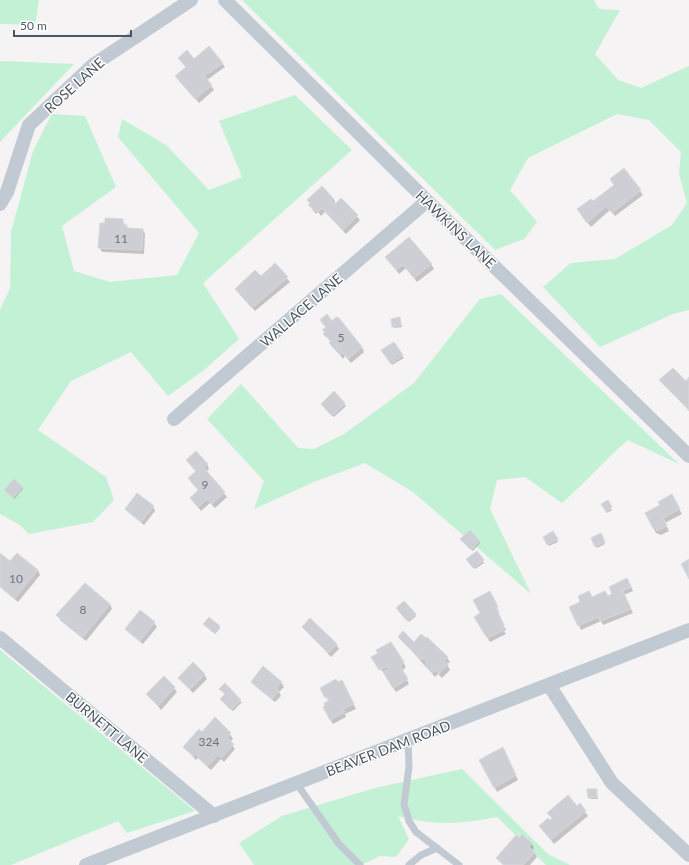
<svg xmlns="http://www.w3.org/2000/svg" width="689" height="865" viewBox="0 0 689 865" font-family="Lato,sans-serif">
<style>
.green{fill:#c3f1d5}
.shadow{fill:#0003}
.building{fill:#cdcfd5;stroke:#d7d9de}
.lines{fill:none;stroke-linecap:round;stroke-linejoin:round}
.service{stroke:#c1cad2;stroke-width:7}
.minor{stroke:#c1cad2;stroke-width:14}
.labels{text-anchor:middle;dominant-baseline:central;stroke-width:3;stroke-linejoin:round;paint-order:stroke}
.number-label{font-size:12px;fill:#6b747e}
.street-label{font-size:14px;fill:#4a5661;stroke:#fff}
</style>
<rect width="100%" height="100%" fill="#f5f3f3"/>
<!-- green -->
<g class="green">
<polygon points="0,0 39,0 35,25 0,24"/>
<polygon points="242,0 594,0 599,9 620,10 595,54 618,80 641,88 689,66 689,310 673,314 600,347 543,287 571,263 615,259 672,225 687,203 679,174 681,152 649,120 617,114 528,158 510,190 537,222 524,239 495,250"/>
<polygon points="0,61 74,64 0,142"/>
<polygon points="295,95 352,150 203,283 239,339 204,370 168,396 131,352 71,381 38,430 106,477 114,500 93,522 29,534 20,525 0,514 0,310 10,288 11,232 33,151 52,114 85,116 116,187 62,226 74,271 110,282 177,275 199,233 118,137 122,119 166,145 209,190 242,177 219,121"/>
<path d="M501,294l178,170 -51,-24c-24,20 -43,43 -66,63l-37,-26 -28,3 -7,29 41,85 -118,-102 -48,-29 -51,19 -60,27 10,-28 -57,-62 34,-35 57,64 16,1 30,-15 70,-51 66,-84z"/>
<polygon points="0,650 195,811 127,833 118,821 11,865 0,865"/>
<path d="M462,769l86,85 22,11h-24l-49,-48c-37,7 -62,9 -99,-1l11,23 -13,18 -16,-1 -19,9h-107l-15,-22 43,-27 93,-28z"/>
</g>
<!-- shadow -->
<g class="shadow">
<polygon points="179,58 222,63 225,67 207,80 214,90 199,103 179,80 186,68"/>
<polygon points="640,191 643,195 615,216 610,210 591,227 581,214 593,202"/>
<polygon points="333,198 336,204 341,199 360,220 346,234 325,212 321,216 318,212 316,214 309,205"/>
<polygon points="122,220 128,229 143,230 145,234 144,254 102,252 99,247"/>
<polygon points="386,257 431,264 434,269 417,282 406,268 399,274"/>
<polygon points="275,265 290,282 255,311 236,289 261,278"/>
<polygon points="400,319 402,327 394,328 393,326"/>
<polygon points="321,320 332,322 362,347 364,352 351,363 345,356 343,359 325,334 324,330 326,328"/>
<polygon points="394,343 404,358 392,365 383,351"/>
<polygon points="689,379 689,411 661,381 686,382"/>
<polygon points="334,393 346,406 334,417 323,406"/>
<polygon points="187,460 207,464 209,469 206,472 227,497 215,508 210,503 201,511 194,502 199,491 189,478 196,472"/>
<polygon points="22,487 23,489 14,499 7,492"/>
<polygon points="672,496 682,514 665,523 669,531 661,535 656,533 646,514 661,506"/>
<polygon points="607,501 612,510 607,513 602,505"/>
<polygon points="153,506 155,511 144,525 129,513 126,509"/>
<polygon points="553,532 558,542 549,546 544,537"/>
<polygon points="600,534 605,544 597,548 592,538"/>
<polygon points="463,541 479,541 480,543 473,551"/>
<polygon points="0,554 10,563 38,570 40,575 18,602 0,587"/>
<polygon points="469,561 483,561 484,563 475,569"/>
<polygon points="630,584 633,591 624,595 633,613 603,625 601,621 581,630 579,625 592,598 608,598"/>
<polygon points="492,597 499,612 497,613 506,630 504,631 506,634 490,642 475,617 481,614"/>
<polygon points="110,604 112,609 86,641 60,620 58,615"/>
<polygon points="398,610 415,614 416,616 409,622"/>
<polygon points="140,611 154,623 157,627 143,644 129,633 126,629"/>
<polygon points="204,624 219,626 220,628 215,634"/>
<polygon points="303,627 336,644 339,649 331,657"/>
<polygon points="399,637 447,658 450,662 447,664 450,670 442,678 438,674 435,677"/>
<polygon points="399,656 406,667 402,671 409,684 396,692 373,657"/>
<polygon points="204,674 207,679 193,693 179,678"/>
<polygon points="252,682 281,682 284,687 279,692 281,696 275,702 255,686"/>
<polygon points="344,686 356,709 345,714 346,717 333,724 330,719 329,702 321,688"/>
<polygon points="174,688 177,692 161,710 148,694"/>
<polygon points="226,695 242,702 233,711 222,701"/>
<polygon points="230,734 233,739 230,742 235,749 224,762 221,759 211,770 198,758 196,760 184,747"/>
<polygon points="505,753 518,780 497,792 481,760"/>
<polygon points="596,790 598,799 590,799 589,797"/>
<polygon points="577,807 585,812 588,816 554,844 543,830 552,819 548,813"/>
<polygon points="522,836 532,844 534,848 532,850 537,857 530,865 503,865 497,858"/>
</g>
<!-- building -->
<g class="building">
<polygon points="209,46 223,63 204,76 212,85 195,99 175,76 186,67 178,58 187,50 194,59"/>
<polygon points="624,168 641,190 612,213 606,206 587,223 577,209 591,199 593,201 614,185 610,179"/>
<polygon points="322,186 333,198 331,200 335,204 341,198 358,215 343,230 322,208 318,212 308,205 310,203 307,200"/>
<polygon points="105,218 123,219 123,225 127,225 127,228 143,229 142,250 98,248 100,223 105,223"/>
<polygon points="409,237 432,264 414,278 403,265 396,270 385,257"/>
<polygon points="275,263 288,277 252,308 235,289 255,270 261,276"/>
<polygon points="327,314 332,321 336,317 339,318 362,347 348,359 342,353 340,355 329,343 331,341 323,334 325,332 322,330 326,327 320,320"/>
<polygon points="400,317 401,325 392,327 391,319"/>
<polygon points="394,342 403,355 391,364 381,350"/>
<polygon points="673,368 686,381 689,377 689,410 659,380"/>
<polygon points="334,391 345,403 332,416 321,404"/>
<polygon points="196,451 208,464 203,467 225,492 212,504 207,499 198,507 190,498 198,490 188,478 196,471 186,460"/>
<polygon points="14,479 23,487 13,498 4,490"/>
<polygon points="137,493 154,506 141,522 125,509"/>
<polygon points="672,494 680,509 663,518 667,526 657,531 656,528 653,528 645,513 660,505 658,502"/>
<polygon points="608,500 612,507 606,512 601,504"/>
<polygon points="470,530 480,541 471,550 460,539"/>
<polygon points="553,531 558,539 547,545 543,537"/>
<polygon points="601,533 605,542 595,547 591,538"/>
<polygon points="477,551 484,560 473,568 466,559"/>
<polygon points="0,553 10,561 17,553 38,570 15,598 0,586"/>
<polygon points="689,559 689,579 681,564"/>
<polygon points="627,578 631,587 623,591 631,609 600,621 598,617 578,626 569,607 580,602 578,596 589,591 592,597 605,591 608,596 612,594 609,587"/>
<polygon points="85,583 110,604 83,637 56,615"/>
<polygon points="490,591 498,607 496,608 504,625 503,626 504,630 487,638 474,617 480,613 473,600"/>
<polygon points="404,601 416,614 407,621 396,608"/>
<polygon points="140,610 155,622 140,641 125,629"/>
<polygon points="209,617 220,626 214,633 203,624"/>
<polygon points="310,618 337,644 328,653 302,627"/>
<polygon points="403,631 414,642 421,634 426,638 427,637 448,657 444,660 448,664 439,674 435,670 432,673 424,665 427,662 423,658 421,660 398,637"/>
<polygon points="391,642 404,662 400,666 408,679 393,688 383,672 389,669 387,666 379,670 371,657 378,653 376,650"/>
<polygon points="193,662 205,674 190,689 178,678"/>
<polygon points="263,666 282,682 276,688 279,691 272,699 251,682"/>
<polygon points="164,676 175,687 158,706 146,694"/>
<polygon points="336,679 338,682 342,680 354,704 343,709 345,712 330,720 323,707 325,706 324,703 329,701 327,696 325,698 320,688"/>
<polygon points="225,683 241,700 231,710 220,699 225,694 219,689"/>
<polygon points="215,717 231,733 227,738 234,744 221,758 218,755 208,766 195,754 193,756 183,747 199,729 202,732"/>
<polygon points="503,747 516,775 494,788 479,760"/>
<polygon points="587,789 597,789 597,797 588,798"/>
<polygon points="568,795 577,806 580,803 586,811 551,840 539,826 548,818 550,820 552,818 547,813"/>
<polygon points="522,834 532,843 529,847 535,852 523,865 504,865 496,858 516,835 519,838"/>
</g>
<g class="lines">
<!-- service -->
<g class="service">
<polyline points="408,740 409,767 404,804 409,821 416,832 459,865"/>
<polyline points="297,784 339,844 360,865"/>
<polyline points="409,865 421,855 437,848"/>
</g>
<!-- minor -->
<g class="minor">
<polyline points="225,0 427,201 689,456"/>
<polyline points="0,204 7,192 29,125 93,65 191,0"/>
<polyline points="174,419 427,201"/>
<polyline points="0,638 214,816"/>
<polyline points="549,685 612,783 689,855"/>
<polyline points="86,865 689,630"/>
</g>
</g>
<g class="labels">
<!-- number labels -->
<g class="number-label">
<text x="121" y="238">11</text>
<text x="341" y="337">5</text>
<text x="205" y="484">9</text>
<text x="16" y="578">10</text>
<text x="83" y="609">8</text>
<text x="209" y="741">324</text>
</g>
<!-- street labels -->
<g class="street-label">
<text transform="translate(74 85) rotate(-42)">ROSE LANE</text>
<text transform="translate(456 229) rotate(44)">HAWKINS LANE</text>
<text transform="translate(301 310) rotate(-41)">WALLACE LANE</text>
<text transform="translate(107 727) rotate(40)">BURNETT LANE</text>
<text transform="translate(388 748) rotate(-21)">BEAVER DAM ROAD</text>
</g>
</g>
<!-- scale -->
<path d="M14 30v6h117v-6" fill="none" stroke="#4a5661" stroke-width="2"/>
<text x="20" y="30" font-size="12" fill="#4a5661" stroke="#ffffff" stroke-width="3" paint-order="stroke">50 m</text>
</svg>
